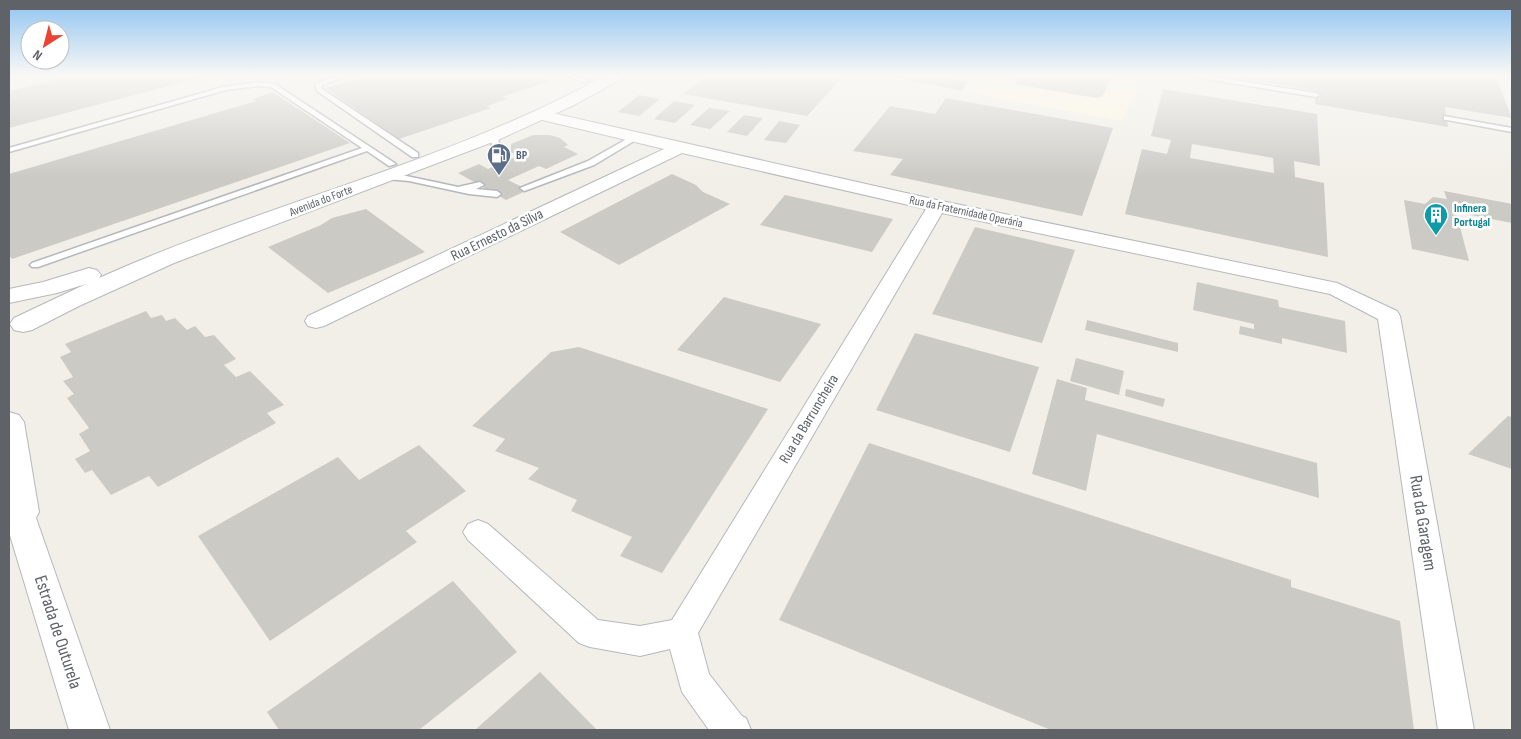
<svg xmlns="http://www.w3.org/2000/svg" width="1521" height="739" viewBox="0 0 1521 739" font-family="'Sofia Sans Condensed',sans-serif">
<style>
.commercial{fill:#fef7e0}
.building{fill:#cccac5;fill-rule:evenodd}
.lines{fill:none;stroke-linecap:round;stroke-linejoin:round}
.service-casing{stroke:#b5b8bc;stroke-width:3}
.minor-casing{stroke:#b5b8bc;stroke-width:2}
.tertiary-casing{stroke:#b5b8bc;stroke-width:2}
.service{fill:#fff;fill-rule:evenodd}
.minor{fill:#fff;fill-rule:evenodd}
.tertiary{fill:#fff;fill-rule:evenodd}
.labels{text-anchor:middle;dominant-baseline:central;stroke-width:5;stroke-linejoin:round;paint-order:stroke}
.far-service-label{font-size:12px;font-weight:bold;fill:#4e5e75;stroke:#fff;text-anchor:start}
.far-street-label{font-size:12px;fill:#5f6368;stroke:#fff}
.far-culture-label{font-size:12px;font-weight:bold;fill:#0d838f;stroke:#fff;text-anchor:start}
.street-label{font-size:15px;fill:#5f6368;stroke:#fff}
.near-street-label{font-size:18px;fill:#5f6368;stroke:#fff}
</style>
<rect width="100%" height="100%" fill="#f1efe8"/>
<!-- commercial -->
<polygon class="commercial" points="875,75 1145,75 1121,121"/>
<!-- building -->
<g class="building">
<polygon points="76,75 210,75 9,128 9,91"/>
<polygon points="373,75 538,75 550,81 502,97 507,99 487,106 491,108 399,139 325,88"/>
<polygon points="707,75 845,75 807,116 683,94"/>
<polygon points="883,75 927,75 968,82 962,91"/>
<polygon points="1021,75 1113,75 1102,97 1096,98 1015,84"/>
<polygon points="1226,75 1495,75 1512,118 1445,107 1448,127 1315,104 1316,91"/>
<path d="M1163,89l154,25 3,52 -26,-5 1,16 29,6 4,74 -203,-43 17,-65 25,5 4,-14 -20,-4zM1192,144l81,14 1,15 -84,-15z"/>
<polygon points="273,92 350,143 12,259 9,255 9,174 256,101 253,99"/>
<polygon points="639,95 660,99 639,116 618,112"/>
<polygon points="946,98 1113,128 1082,216 890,175 903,159 853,151 890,106 935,114"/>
<polygon points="674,101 695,105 675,123 654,119"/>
<polygon points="709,108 730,111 710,129 690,125"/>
<polygon points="744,115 763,118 747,136 727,132"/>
<polygon points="779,121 800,125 786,143 764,140"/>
<polygon points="533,135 550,135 560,138 568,145 564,147 578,154 546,169 539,166 508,180 528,190 506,200 458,173 479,164 488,169 518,156 511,152 511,144"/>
<polygon points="672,174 696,185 703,192 730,204 619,265 560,232"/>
<polygon points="1444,191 1512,204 1512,223 1456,212 1469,261 1412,249 1404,200 1425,204 1433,197 1447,199"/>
<polygon points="785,195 893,219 872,252 760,225"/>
<polygon points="366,209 425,252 328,293 268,247 321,225 332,218"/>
<polygon points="975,227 1075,250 1042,343 932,314"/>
<polygon points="1197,282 1278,300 1279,307 1345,321 1347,353 1282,338 1282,344 1239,334 1240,326 1254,329 1254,324 1193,310"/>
<polygon points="724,297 821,324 780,382 677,350"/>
<polygon points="146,311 151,318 162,315 166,321 175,318 187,330 195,326 205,337 214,335 236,359 224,365 236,377 250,371 284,405 267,413 276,423 158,487 149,476 111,495 92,470 85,473 75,459 90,451 79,434 89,428 67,398 74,394 63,381 73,377 60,357 71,352 65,344"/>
<polygon points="1087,320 1178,343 1178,352 1085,330"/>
<polygon points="915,333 1039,367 1010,452 876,410"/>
<polygon points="579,347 768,409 662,573 620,556 632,537 571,511 577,500 528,479 539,468 495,451 505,439 472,426 551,352"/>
<polygon points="1076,358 1124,371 1119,395 1070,381"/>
<polygon points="1057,379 1087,388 1085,400 1317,463 1319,498 1097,434 1086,491 1032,474"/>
<polygon points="1126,389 1165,399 1163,407 1125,396"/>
<polygon points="1508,416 1512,417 1512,469 1468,454"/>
<polygon points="869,443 1291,580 1291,587 1400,621 1414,730 1051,730 779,620"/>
<polygon points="419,445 466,491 406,531 417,542 270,641 198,536 338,457 359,480"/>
<polygon points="453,581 517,652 419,730 279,730 267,712"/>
<polygon points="540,672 597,730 475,730"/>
</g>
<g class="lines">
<!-- service casing -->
<g class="service-casing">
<g id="service">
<polygon points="339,75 347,75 321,86 322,89 418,153 418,157 412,157 317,91 315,84"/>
<polygon points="565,75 573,75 588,81 583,82"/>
<polygon points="1190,75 1203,75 1316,93 1320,95 1316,97 1193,77"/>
<polygon points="257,82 275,84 396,164 389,166 367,151 38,267 32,267 30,265 32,263 362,148 271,87 257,86 226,90 9,152 9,148 223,87"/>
<polygon points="1444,116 1512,128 1512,132 1447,120 1444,120"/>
<polygon points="491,133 498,135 501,165 497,167 493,165"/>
<polygon points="632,136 639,138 594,165 527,190 524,191 520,188 588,161"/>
<polygon points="397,174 458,187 480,182 484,185 476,189 497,191 501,194 497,197 469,194 409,181 386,179 382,177 386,175"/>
</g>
</g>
<!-- minor casing -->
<g class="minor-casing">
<polygon id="minor" points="539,110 937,200 1337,283 1397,311 1400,316 1474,730 1438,730 1378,319 1330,294 942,213 698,633 709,674 742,716 746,718 751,730 709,730 682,692 670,649 640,656 590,647 579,643 468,540 463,532 468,524 478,520 488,524 598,620 640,626 672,620 926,209 682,153 324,326 316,328 308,326 305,321 308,316 664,149 534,118 531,115 534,112"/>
</g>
<!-- tertiary casing -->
<g class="tertiary-casing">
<g id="tertiary">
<path d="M606,75h19l-2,3 -49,27 -76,35 -324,123 -95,43 -47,24 -9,2 -9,-2 -4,-6 4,-6 72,-34 -29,9 -48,10v-14l34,-7 46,-14 8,2 4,5 -2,3c166,-75 347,-114 507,-203z"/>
<polygon points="9,412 19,415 24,422 39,512 36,518 110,730 69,730 9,532"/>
</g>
</g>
<!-- service -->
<use href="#service" class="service"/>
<!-- minor -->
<use href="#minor" class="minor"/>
<!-- tertiary -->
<use href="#tertiary" class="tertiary"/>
</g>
<!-- sky -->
<linearGradient id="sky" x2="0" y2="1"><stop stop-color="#8fc3f1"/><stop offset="0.42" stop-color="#f9f8f5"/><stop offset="1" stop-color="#f9f8f5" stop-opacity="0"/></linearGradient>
<rect width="1521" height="178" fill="url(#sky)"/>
<!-- icons -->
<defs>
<g id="fuel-pin" transform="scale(1.25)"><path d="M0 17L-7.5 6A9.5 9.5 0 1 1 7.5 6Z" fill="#5c6f8a" stroke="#fff"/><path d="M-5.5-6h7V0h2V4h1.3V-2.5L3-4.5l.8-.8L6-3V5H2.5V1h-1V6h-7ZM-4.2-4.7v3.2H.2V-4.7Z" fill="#fff"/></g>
<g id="building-pin" transform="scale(1.25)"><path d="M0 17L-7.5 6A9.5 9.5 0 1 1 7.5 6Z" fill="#0f9aa8" stroke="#fff"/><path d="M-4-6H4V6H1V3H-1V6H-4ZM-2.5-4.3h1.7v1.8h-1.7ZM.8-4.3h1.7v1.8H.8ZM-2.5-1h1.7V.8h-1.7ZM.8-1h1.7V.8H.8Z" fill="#fff"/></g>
</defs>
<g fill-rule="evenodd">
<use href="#fuel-pin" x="499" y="155"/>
<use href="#building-pin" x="1436" y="215"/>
</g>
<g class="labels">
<!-- far-service labels -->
<g class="far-service-label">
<text x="516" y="155">BP</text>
</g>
<!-- far-street labels -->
<g class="far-street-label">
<text transform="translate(321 201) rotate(-21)">Avenida do Forte</text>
<text transform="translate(966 212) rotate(12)">Rua da Fraternidade Operária</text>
</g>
<!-- far-culture labels -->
<g class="far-culture-label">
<text x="1454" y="208">Infinera<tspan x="1454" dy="14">Portugal</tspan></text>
</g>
<!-- street labels -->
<g class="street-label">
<text transform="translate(497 235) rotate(-26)">Rua Ernesto da Silva</text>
<text transform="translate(809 419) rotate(-59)">Rua da Barruncheira</text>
</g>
<!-- near-street labels -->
<g class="near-street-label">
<text transform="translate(1423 523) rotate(81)">Rua da Garagem</text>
<text transform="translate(58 632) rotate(72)">Estrada de Outurela</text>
</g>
</g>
<!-- border -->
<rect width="1521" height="739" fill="none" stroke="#5f6368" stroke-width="20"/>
<!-- north arrow -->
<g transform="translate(45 45) rotate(216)"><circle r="24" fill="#ffffff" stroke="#bfc1c3"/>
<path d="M0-4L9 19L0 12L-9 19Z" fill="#ea4335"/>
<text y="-8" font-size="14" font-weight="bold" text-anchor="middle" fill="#5f6368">N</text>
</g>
</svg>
